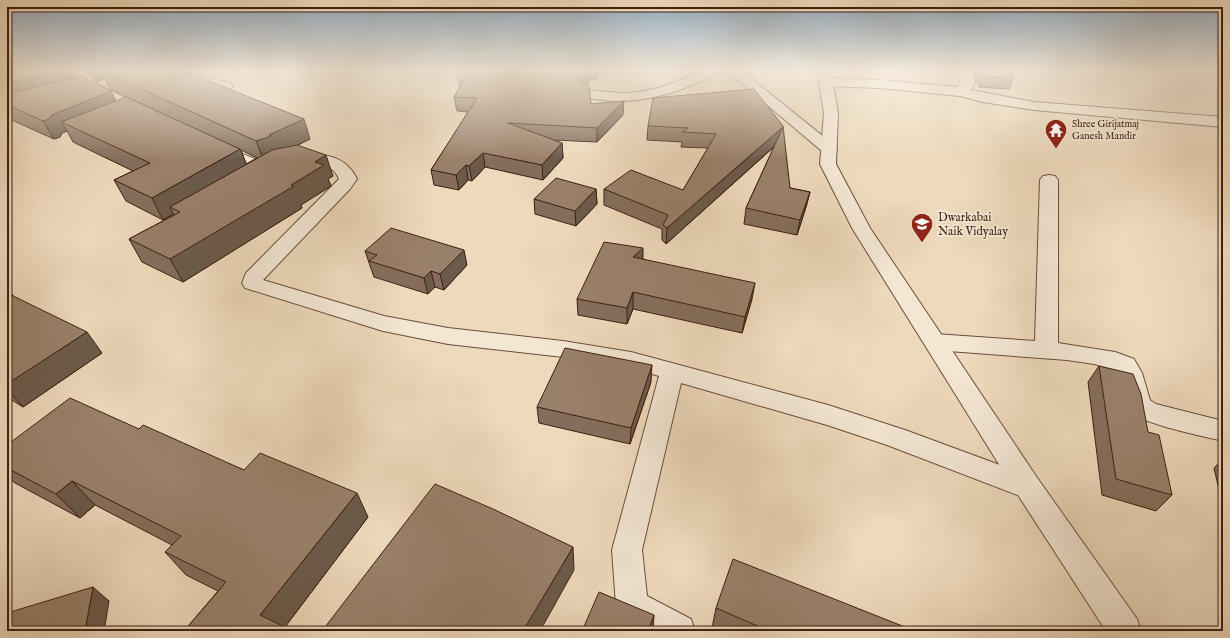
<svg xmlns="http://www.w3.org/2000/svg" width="1230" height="638" viewBox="0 0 1230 638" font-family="'IM FELL English',serif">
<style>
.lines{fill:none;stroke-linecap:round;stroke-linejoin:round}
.minor-casing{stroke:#6a4e3c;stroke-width:2}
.tertiary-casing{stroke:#6a4e3c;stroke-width:2}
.minor{fill:#f3e6d3;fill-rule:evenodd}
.tertiary{fill:#f3e6d3;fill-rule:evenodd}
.wall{fill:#846e5b;stroke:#3e1f12;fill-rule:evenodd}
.shaded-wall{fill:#6b5a4a;stroke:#3e1f12}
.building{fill:#99806a;stroke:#3e1f12}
.labels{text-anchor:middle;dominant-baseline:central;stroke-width:4;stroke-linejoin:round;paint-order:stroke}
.far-poi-label{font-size:10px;fill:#3e1f12;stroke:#f3e6d3;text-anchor:start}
.poi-label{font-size:12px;fill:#3e1f12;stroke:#f3e6d3;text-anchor:start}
</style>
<rect width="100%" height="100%" fill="#edd9bb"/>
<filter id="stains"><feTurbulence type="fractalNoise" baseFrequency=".005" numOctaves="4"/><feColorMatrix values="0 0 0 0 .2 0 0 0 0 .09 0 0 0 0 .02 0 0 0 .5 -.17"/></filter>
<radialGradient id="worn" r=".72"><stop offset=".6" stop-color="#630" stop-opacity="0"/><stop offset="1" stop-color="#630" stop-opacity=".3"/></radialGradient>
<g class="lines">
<!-- minor casing -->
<g class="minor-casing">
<g id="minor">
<polygon points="70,71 84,71 99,85 149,110 151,113 149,116 144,117 139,116 89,91"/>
<path d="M701,71h17l-2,3c-41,21 -85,34 -131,23l-2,-3 2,-3 5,-1c12,1 25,3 37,3 26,-1 51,-11 74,-22z"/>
<polygon points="727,71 742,71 835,146 837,149 835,152 829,154 823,152"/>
<polygon points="957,71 971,71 975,83 971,90 1034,102 1223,117 1223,127 1034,110 983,102 960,96 879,88 826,86 821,85 819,82 821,79 826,78 879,80 957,87 961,83"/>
<polygon points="1215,71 1223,71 1223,75 1217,74"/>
<polygon points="186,73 231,83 233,86 231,89 226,90 186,81 175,81 173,78 175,75"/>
<polygon points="217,143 271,166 273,170 271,174 265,175 259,174 211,151 209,148 211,145"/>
<path d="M299,154c24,0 46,0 58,25l-7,10 -87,91 121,36 64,12 115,13 68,11 197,53 77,25 133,49 4,8 -4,8 -10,4 -141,-54 -60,-20 -146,-42 -39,167 5,46 44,23 4,12h-48l-26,-15 -5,-11 -4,-55 47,-174 -28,-8 -68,-11 -115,-13 -65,-13 -138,-43 -3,-5 4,-10 93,-94c-8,-20 -29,-12 -46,-17l-2,-3 2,-3z"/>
<path d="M1049,175l6,1 3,4v163l57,9 19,7 8,14 8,27 6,4 67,17v20c-16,-4 -85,-18 -93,-30 -8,-12 -8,-27 -13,-40l-23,-7 -27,-4 -132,-10 -8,-2 -3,-6 3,-6 8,-2 100,7 5,-161 3,-4z"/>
</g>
</g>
<!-- tertiary casing -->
<g class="tertiary-casing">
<polygon id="tertiary" points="817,71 831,71 838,113 836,164 870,228 1038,479 1137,619 1141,631 1106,631 1018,495 852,228 820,164 824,113"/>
</g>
<!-- minor -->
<use href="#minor" class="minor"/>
<!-- tertiary -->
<use href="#tertiary" class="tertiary"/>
</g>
<!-- wall -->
<g class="wall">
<path d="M7,71h66l4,7 39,23 43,11 -49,-23 -5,-10 -8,2 -11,-10h54l170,68 -12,6 35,31 -5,3 3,7 -30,19 1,3 -119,74 -41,-20 -13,-23 45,-24 -1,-1 -10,6 -37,-19 -12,-21 19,-9 -60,-29 -6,-11 -5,2 -2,4 -6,2 -47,-21zM241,150l16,8 -11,6z"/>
<polygon points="973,71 1009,71 1013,78 1009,89 979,87"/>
<polygon points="457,72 596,79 588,80 588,85 591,104 623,115 597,142 552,140 562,143 563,158 543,180 485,167 472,181 468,180 459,190 434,185 431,170 468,112 457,111 454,97 461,86 459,86"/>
<polygon points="754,89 790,188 810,192 806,207 797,235 744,224 746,208 774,147 666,244 662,240 662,229 604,205 604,189 683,190 708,148 681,147 682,142 647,140 648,126"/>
<polygon points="596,189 597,204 576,226 535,214 534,199"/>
<polygon points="365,251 467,265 444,290 435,287 428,294 374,277"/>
<polygon points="643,259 752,299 742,333 633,309 627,324 578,315 577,299"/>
<polygon points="7,288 13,296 102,353 23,407 7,397"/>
<polygon points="1099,366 1148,432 1172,495 1156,511 1102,495 1088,382"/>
<polygon points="651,382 630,444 539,423 537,407"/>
<polygon points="139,429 244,470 368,517 285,627 184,631 218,591 186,575 165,552 172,545 95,505 80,518 15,483 7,476 7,445"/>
<polygon points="1223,459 1223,507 1214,468"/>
<polygon points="716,608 915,631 718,631 712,628"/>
</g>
<!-- shaded-wall -->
<g class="shaded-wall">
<polygon points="61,71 73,71 81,85 7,103 7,83"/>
<polygon points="92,71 101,71 105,79 97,81"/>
<polygon points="587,71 601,71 596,79 588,80 588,89 584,90 581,80"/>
<polygon points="111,91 120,109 61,122 67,131 62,133 60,137 54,139 43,121 52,115"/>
<polygon points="624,101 623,115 597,142 597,128"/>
<polygon points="304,119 310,139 264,161 256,141"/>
<polygon points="783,127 780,141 666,244 667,228"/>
<polygon points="562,143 563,158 543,180 542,165"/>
<polygon points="240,149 249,170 170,207 173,214 163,220 152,198"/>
<polygon points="483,153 485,167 472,181 469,166"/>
<polygon points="326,155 333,176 328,179 331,186 301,205 302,208 183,282 170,259 291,185 315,162"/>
<polygon points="466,165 468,180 459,190 456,175"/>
<polygon points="596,189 597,204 576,226 575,211"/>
<polygon points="810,192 806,207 797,235 800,220"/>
<polygon points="643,248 643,264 633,257"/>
<polygon points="464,250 467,265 444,290 440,274"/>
<polygon points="431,271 435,287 428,294 424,278"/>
<polygon points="755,283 752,299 742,333 745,317"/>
<polygon points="7,288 18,302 7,303"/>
<polygon points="633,292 633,309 627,324 627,308"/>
<polygon points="87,332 102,353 23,407 7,389 7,384"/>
<polygon points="652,365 651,382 630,444 631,428"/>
<polygon points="72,481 95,505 80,518 56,494"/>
<polygon points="357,493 368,517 282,631 260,615"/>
<polygon points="573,547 574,570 540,631 523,631"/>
<polygon points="93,587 109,601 104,631 85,631"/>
<polygon points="654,615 653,631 648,631"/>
</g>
<!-- building -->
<g class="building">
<polygon points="7,71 61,71 7,83"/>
<polygon points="101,71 135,71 138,72 141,71 184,71 304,119 269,135 271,136 256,141"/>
<polygon points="458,71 587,71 587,75 583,77 581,80 583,84 589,85 591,104 624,101 597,128 508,123 562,143 542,165 483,153 469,166 466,165 456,175 431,170 477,98 454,97 468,73 457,72"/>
<polygon points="981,71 1009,71 1013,78 983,76"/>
<polygon points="82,76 111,91 52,115 49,119 43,121 7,105 7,94"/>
<polygon points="754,89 783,126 790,188 810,192 800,220 746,208 783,127 667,228 663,225 668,215 604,189 631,170 683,190 716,134 682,132 688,128 648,126 653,98"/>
<polygon points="126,97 240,149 152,198 114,180 150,163 61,122"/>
<polygon points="297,145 326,155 315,162 324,165 291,185 294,186 170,259 129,239 180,212 170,207 272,150"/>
<polygon points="556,178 596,189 575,211 534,199"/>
<polygon points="391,228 464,250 440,274 431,271 424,278 369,261 377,255 365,251"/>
<polygon points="604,242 643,248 633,257 755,283 745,317 633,292 627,308 577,299"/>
<polygon points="7,293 87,332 7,384"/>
<polygon points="565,348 652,365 631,428 537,407"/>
<polygon points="1099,366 1133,374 1141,394 1148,432 1159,435 1172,495 1116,479"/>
<polygon points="70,398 139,429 143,425 244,470 260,453 357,493 260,615 293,631 184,631 226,582 165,552 181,536 72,481 56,494 7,468 7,445"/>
<polygon points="435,484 493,509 573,547 523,631 322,631"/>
<polygon points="733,559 915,631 769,631 716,608"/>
<polygon points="93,587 85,631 7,631 7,613"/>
<polygon points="599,592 654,615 648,631 582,631"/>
</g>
<!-- sky -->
<linearGradient id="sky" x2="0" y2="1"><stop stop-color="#92aabf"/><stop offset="0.44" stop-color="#f7eee0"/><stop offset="1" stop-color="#f7eee0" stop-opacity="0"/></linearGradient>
<rect width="1230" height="160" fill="url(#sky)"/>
<!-- icons -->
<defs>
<g id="temple-pin" transform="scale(1.15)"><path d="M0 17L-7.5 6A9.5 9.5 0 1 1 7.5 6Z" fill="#8f2418" stroke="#f3e6d3"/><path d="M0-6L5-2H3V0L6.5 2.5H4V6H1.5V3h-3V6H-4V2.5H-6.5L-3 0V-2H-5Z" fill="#fff"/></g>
<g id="school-pin" transform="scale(1.15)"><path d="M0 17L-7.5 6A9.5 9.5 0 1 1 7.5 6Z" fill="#8f2418" stroke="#f3e6d3"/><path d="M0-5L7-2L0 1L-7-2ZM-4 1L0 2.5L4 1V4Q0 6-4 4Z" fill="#fff"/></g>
</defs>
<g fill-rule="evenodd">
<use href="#temple-pin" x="1056" y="130"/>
<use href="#school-pin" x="922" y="224"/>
</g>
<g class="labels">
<!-- far-poi labels -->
<g class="far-poi-label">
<text x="1072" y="124">Shree Girijatmaj<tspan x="1072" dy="12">Ganesh Mandir</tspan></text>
</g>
<!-- poi labels -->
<g class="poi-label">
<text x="938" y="217">Dwarkabai<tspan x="938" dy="14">Naik Vidyalay</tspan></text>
</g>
</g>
<!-- margin -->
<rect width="1230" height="638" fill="none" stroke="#edd9bb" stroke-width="24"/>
<rect x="8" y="8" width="1214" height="622" fill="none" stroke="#3e1f12" stroke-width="2"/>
<rect x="12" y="12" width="1206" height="614" fill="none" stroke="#3e1f12"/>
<rect width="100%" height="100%" filter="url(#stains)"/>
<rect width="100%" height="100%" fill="url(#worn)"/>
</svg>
